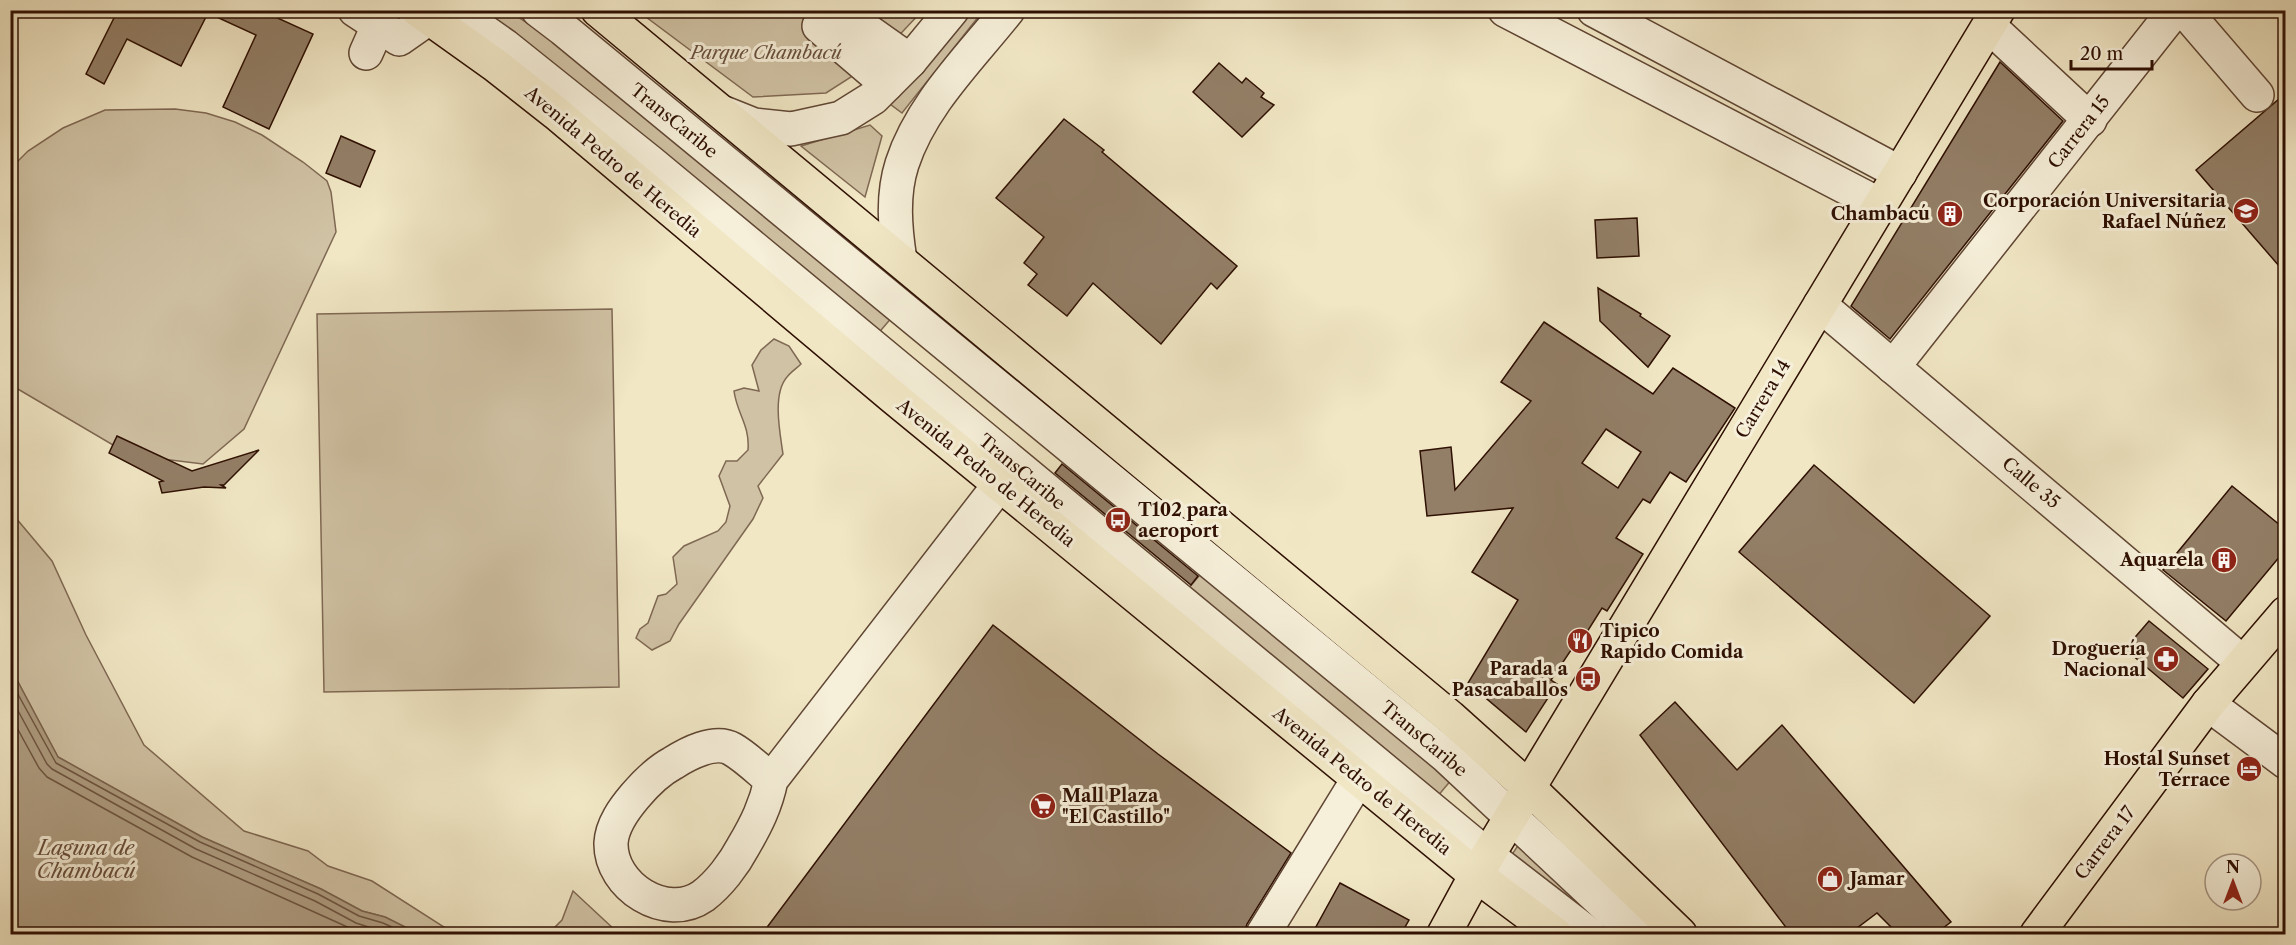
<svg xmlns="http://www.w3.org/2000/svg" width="2296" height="945" viewBox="0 0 2296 945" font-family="'Libre Caslon Text',serif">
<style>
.green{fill:#d0c2a4;stroke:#7f6853;stroke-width:1.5}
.water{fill:#af9e83;stroke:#7b654f;stroke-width:1.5}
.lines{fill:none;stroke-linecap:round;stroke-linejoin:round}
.shore{stroke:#6e5642;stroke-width:1.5}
.building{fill:#937f67;stroke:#2e0f02;stroke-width:1.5;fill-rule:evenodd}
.minor-casing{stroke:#5f4533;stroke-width:36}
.major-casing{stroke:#2e0f02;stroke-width:36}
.highway-casing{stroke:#2e0f02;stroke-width:36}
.minor{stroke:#f6efd9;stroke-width:33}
.major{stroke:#f1e7c5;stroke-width:33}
.highway{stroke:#f1e7c5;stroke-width:33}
.labels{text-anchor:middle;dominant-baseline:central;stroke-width:6;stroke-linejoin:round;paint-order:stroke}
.park-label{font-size:18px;font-style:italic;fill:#674e3b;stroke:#f6efd9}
.street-label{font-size:18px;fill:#2e0f02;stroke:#f6efd9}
.poi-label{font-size:18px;font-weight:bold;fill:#2e0f02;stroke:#f6efd9;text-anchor:end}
.water-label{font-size:20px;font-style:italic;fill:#684f3c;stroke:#f6efd9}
</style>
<rect width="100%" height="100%" fill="#f1e7c5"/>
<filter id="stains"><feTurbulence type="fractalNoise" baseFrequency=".00333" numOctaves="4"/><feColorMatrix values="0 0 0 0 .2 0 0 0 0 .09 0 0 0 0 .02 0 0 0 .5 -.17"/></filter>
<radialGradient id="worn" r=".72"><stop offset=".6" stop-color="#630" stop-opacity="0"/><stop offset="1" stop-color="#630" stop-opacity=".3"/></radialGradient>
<!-- green -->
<g class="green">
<polygon points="476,11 509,11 554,41 893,316 876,336"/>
<polygon points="638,11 922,11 873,63 826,93 753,97"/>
<polygon points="967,11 983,11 902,113 890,104"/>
<polygon points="175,109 206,113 235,122 262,135 303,162 327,181 331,192 336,232 244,429 203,464 130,455 11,385 11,168 28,151 63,128 105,110"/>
<polygon points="870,125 882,136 865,197 801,146"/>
<polygon points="612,309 619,687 324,692 317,314"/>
<path d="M774,339l15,7 12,18c-4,4 -10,8 -14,13 -15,17 -7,56 -4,77l-25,32 5,12 -10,21 -74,105 -9,17 -18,9 -16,-12 4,-9 8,-6 10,-27 8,-2 11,-10 -4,-27 11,-11 34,-15 8,-9 4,-16 -11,-30 7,-15h11l11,-11c2,-25 -11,-36 -14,-59l10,-3 15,3 -7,-26 9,-15z"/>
<polygon points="10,511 52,561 86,635 144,745 244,831 308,851 328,866 372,881 455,934 415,932 385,917 362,911 321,889 202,837 58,757 17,680 11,663"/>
<polygon points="1204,570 1452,779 1437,797 1183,595"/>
<polygon points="1521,841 1626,934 1605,934 1511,856"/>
<polygon points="573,891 616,931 613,934 548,934 562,920"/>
</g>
<!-- water -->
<polygon class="water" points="11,663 17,680 58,757 202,837 321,889 362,911 385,917 415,932 436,934 11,934"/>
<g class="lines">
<!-- shore -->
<g class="shore">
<polyline points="10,680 56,763 200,842 318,894 359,916 383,923 407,934"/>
<polyline points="10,696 47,764 52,769 196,849 315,901 356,923 390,934"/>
<polyline points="10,715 39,768 47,777 192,857 363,934"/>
</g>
</g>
<!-- building -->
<g class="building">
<polygon points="118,10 260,10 313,34 269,129 223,107 256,35 208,13 181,66 127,39 104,84 86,74"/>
<polygon points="2000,62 2063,121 1890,339 1851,306"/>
<polygon points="1219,63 1242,83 1246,78 1264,93 1261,97 1274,105 1242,137 1193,92"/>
<polygon points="2286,93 2286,274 2196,170"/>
<polygon points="1064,119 1104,150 1102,152 1237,266 1217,289 1211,283 1161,344 1093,283 1067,316 1028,285 1037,274 1024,263 1044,237 996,198"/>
<polygon points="341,136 375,151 360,187 326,173"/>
<polygon points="1637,218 1639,256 1597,258 1595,220"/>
<polygon points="1598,288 1641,314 1640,316 1670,336 1648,367 1600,321"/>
<path d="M1544,322l109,72 20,-26 62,40 -49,74 -16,-10 -20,31 -7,-4 -27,39 27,16 -36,57 -5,-3 -20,32 -3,-2 -28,42 6,4 -31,48 -58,-49 50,-83 -46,-28 41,-64 -86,8 -7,-65 31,-4 4,43 76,-89 -30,-19zM1606,429l35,23 -23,36 -36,-25z"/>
<polygon points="117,436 192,471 259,450 224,485 221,485 226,488 204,487 162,493 159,482 163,481 109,453"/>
<polygon points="1062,464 1198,576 1191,585 1055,473"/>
<polygon points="1814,465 1990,616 1914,703 1739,552"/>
<polygon points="2232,486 2286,530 2286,549 2226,621 2163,570"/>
<polygon points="2149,621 2208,669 2183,698 2125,649"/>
<polygon points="993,625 1158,754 1291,853 1247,924 1244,934 762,934"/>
<polygon points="1675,702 1737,770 1782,725 1951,922 1935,934 1898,934 1877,913 1849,934 1791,934 1640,735"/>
<polygon points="1340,883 1409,920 1401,934 1312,934"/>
</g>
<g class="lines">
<!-- minor casing -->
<g class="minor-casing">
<g id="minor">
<polyline points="355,10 399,39 429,18"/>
<polyline points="454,10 505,46 650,162 1488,856 1589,934"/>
<polyline points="538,10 563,29 1446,756 1636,934"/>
<polyline points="838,10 910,61"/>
<polyline points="1505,10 1880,205"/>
<polyline points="1594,10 1900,173"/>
<polyline points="2184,10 2257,95"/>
<polyline points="819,26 887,84"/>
<polyline points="1989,26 2090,120"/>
<polyline points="366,53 378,26"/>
<polyline points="724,113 754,125 791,129 841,118 873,98 910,61 952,10"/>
<path d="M900,260c-5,-31 -8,-65 2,-96 19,-59 68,-106 106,-154"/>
<polyline points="1820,305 2242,662"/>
<polyline points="1893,367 2175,10"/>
<polyline points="2208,704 2286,762"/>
<path d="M771,780c-12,-10 -25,-23 -39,-31 -17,-10 -45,5 -59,14 -15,8 -27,20 -38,33 -11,13 -23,29 -24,47 -1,43 55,79 92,53 16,-12 31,-32 40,-49 13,-22 23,-42 28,-67l229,-296"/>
<polyline points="1263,934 1359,778"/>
</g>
</g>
<!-- major casing -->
<g class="major-casing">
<g id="major">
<polyline points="1444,934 1476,875 1998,10"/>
<polyline points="2037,934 2208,704 2286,613"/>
</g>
</g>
<!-- highway casing -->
<g class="highway-casing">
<g id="highway">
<polyline points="418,10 495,65 556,113 893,397 1476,875 1555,934"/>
<polyline points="598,10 1450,717 1529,788 1680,934"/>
</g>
</g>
<!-- minor -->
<use href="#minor" class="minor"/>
<!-- major -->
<use href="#major" class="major"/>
<!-- highway -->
<use href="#highway" class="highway"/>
</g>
<!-- icons -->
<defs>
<g id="university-disc" transform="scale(1.35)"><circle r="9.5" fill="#8f2418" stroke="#f6efd9"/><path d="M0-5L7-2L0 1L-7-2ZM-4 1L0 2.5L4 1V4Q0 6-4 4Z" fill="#fff"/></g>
<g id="building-disc" transform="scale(1.35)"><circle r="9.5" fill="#8f2418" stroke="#f6efd9"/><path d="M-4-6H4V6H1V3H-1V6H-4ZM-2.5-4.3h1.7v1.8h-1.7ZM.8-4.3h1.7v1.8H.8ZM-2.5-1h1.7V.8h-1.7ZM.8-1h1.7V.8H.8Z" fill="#fff"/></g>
<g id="bus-disc" transform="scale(1.35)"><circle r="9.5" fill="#8f2418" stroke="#f6efd9"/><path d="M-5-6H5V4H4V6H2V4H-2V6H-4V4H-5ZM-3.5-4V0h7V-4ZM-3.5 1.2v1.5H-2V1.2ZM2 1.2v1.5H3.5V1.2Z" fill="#fff"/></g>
<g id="restaurant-disc" transform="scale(1.35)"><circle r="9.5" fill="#8f2418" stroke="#f6efd9"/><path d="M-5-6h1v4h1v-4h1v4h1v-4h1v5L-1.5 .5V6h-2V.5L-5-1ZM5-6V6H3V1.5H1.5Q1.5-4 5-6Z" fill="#fff"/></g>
<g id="pharmacy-disc" transform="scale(1.35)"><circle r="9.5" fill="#8f2418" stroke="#f6efd9"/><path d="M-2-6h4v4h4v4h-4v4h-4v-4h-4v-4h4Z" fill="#fff"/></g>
<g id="hotel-disc" transform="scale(1.35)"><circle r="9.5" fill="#8f2418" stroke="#f6efd9"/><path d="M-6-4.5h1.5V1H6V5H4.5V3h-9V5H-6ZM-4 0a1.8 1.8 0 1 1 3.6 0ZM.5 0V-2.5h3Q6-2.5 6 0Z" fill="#fff"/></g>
<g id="supermarket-disc" transform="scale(1.35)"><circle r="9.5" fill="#8f2418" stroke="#f6efd9"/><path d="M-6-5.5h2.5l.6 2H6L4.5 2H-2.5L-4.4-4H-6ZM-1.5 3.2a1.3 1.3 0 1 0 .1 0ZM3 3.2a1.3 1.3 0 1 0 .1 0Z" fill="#fff"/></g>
<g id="shop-disc" transform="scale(1.35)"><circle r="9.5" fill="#8f2418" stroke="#f6efd9"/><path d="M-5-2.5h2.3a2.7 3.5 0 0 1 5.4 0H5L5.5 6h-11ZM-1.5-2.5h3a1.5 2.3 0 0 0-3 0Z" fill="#fff"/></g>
</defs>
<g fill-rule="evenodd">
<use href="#university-disc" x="2246" y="211"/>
<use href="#building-disc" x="1950" y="214"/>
<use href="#bus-disc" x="1118" y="520"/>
<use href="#building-disc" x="2224" y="560"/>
<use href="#restaurant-disc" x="1580" y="641"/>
<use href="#pharmacy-disc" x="2166" y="659"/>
<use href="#bus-disc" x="1588" y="679"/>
<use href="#hotel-disc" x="2249" y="769"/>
<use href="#supermarket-disc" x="1043" y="806"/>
<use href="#shop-disc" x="1830" y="879"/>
</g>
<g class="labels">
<!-- park labels -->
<g class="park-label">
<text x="766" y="53">Parque Chambacú</text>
</g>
<!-- street labels -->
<g class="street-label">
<text transform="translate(674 121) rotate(39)">TransCaribe</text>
<text transform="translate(2079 132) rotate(-52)">Carrera 15</text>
<text transform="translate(613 162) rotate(40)">Avenida Pedro de Heredia</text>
<text transform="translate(1763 399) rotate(-59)">Carrera 14</text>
<text transform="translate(1022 472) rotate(40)">TransCaribe</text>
<text transform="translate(986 473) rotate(39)">Avenida Pedro de Heredia</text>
<text transform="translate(2031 483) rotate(40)">Calle 35</text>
<text transform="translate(1424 739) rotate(40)">TransCaribe</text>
<text transform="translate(1362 781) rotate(39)">Avenida Pedro de Heredia</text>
<text transform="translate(2105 843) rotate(-53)">Carrera 17</text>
</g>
<!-- poi labels -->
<g class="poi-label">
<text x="2226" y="201">Corporación Universitaria<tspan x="2226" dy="21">Rafael Núñez</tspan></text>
<text x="1930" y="214">Chambacú</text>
<text x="1138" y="510" text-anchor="start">T102 para<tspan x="1138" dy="21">aeroport</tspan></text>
<text x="2204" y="560">Aquarela</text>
<text x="1600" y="631" text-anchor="start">Tipico<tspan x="1600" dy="21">Rapido Comida</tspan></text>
<text x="2146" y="649">Droguería<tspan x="2146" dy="21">Nacional</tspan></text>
<text x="1568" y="669">Parada a<tspan x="1568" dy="21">Pasacaballos</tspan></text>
<text x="2230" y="759">Hostal Sunset<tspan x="2230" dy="21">Terrace</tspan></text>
<text x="1062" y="796" text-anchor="start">Mall Plaza<tspan x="1062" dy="21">"El Castillo"</tspan></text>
<text x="1850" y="879" text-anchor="start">Jamar</text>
</g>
<!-- water labels -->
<g class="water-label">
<text x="86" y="848">Laguna de<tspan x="86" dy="23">Chambacú</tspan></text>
</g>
</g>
<!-- margin -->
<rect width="2296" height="945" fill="none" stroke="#f1e7c5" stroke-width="36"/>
<rect x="12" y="12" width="2272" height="921" fill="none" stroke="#2e0f02" stroke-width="3"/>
<rect x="18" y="18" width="2260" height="909" fill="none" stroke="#2e0f02" stroke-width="1.5"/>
<!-- north arrow -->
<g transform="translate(2233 882)"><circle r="28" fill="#f6efd9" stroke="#a69583" stroke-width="1.5"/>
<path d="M0-4.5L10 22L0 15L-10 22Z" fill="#8f2418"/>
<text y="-9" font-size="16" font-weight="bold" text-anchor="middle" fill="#2e0f02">N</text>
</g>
<!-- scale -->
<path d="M2071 60v9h81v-9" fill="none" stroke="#2e0f02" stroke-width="3"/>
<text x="2080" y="60" font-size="18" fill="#2e0f02" stroke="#f6efd9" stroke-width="4.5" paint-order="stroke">20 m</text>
<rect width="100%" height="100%" filter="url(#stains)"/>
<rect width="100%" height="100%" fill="url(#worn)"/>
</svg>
